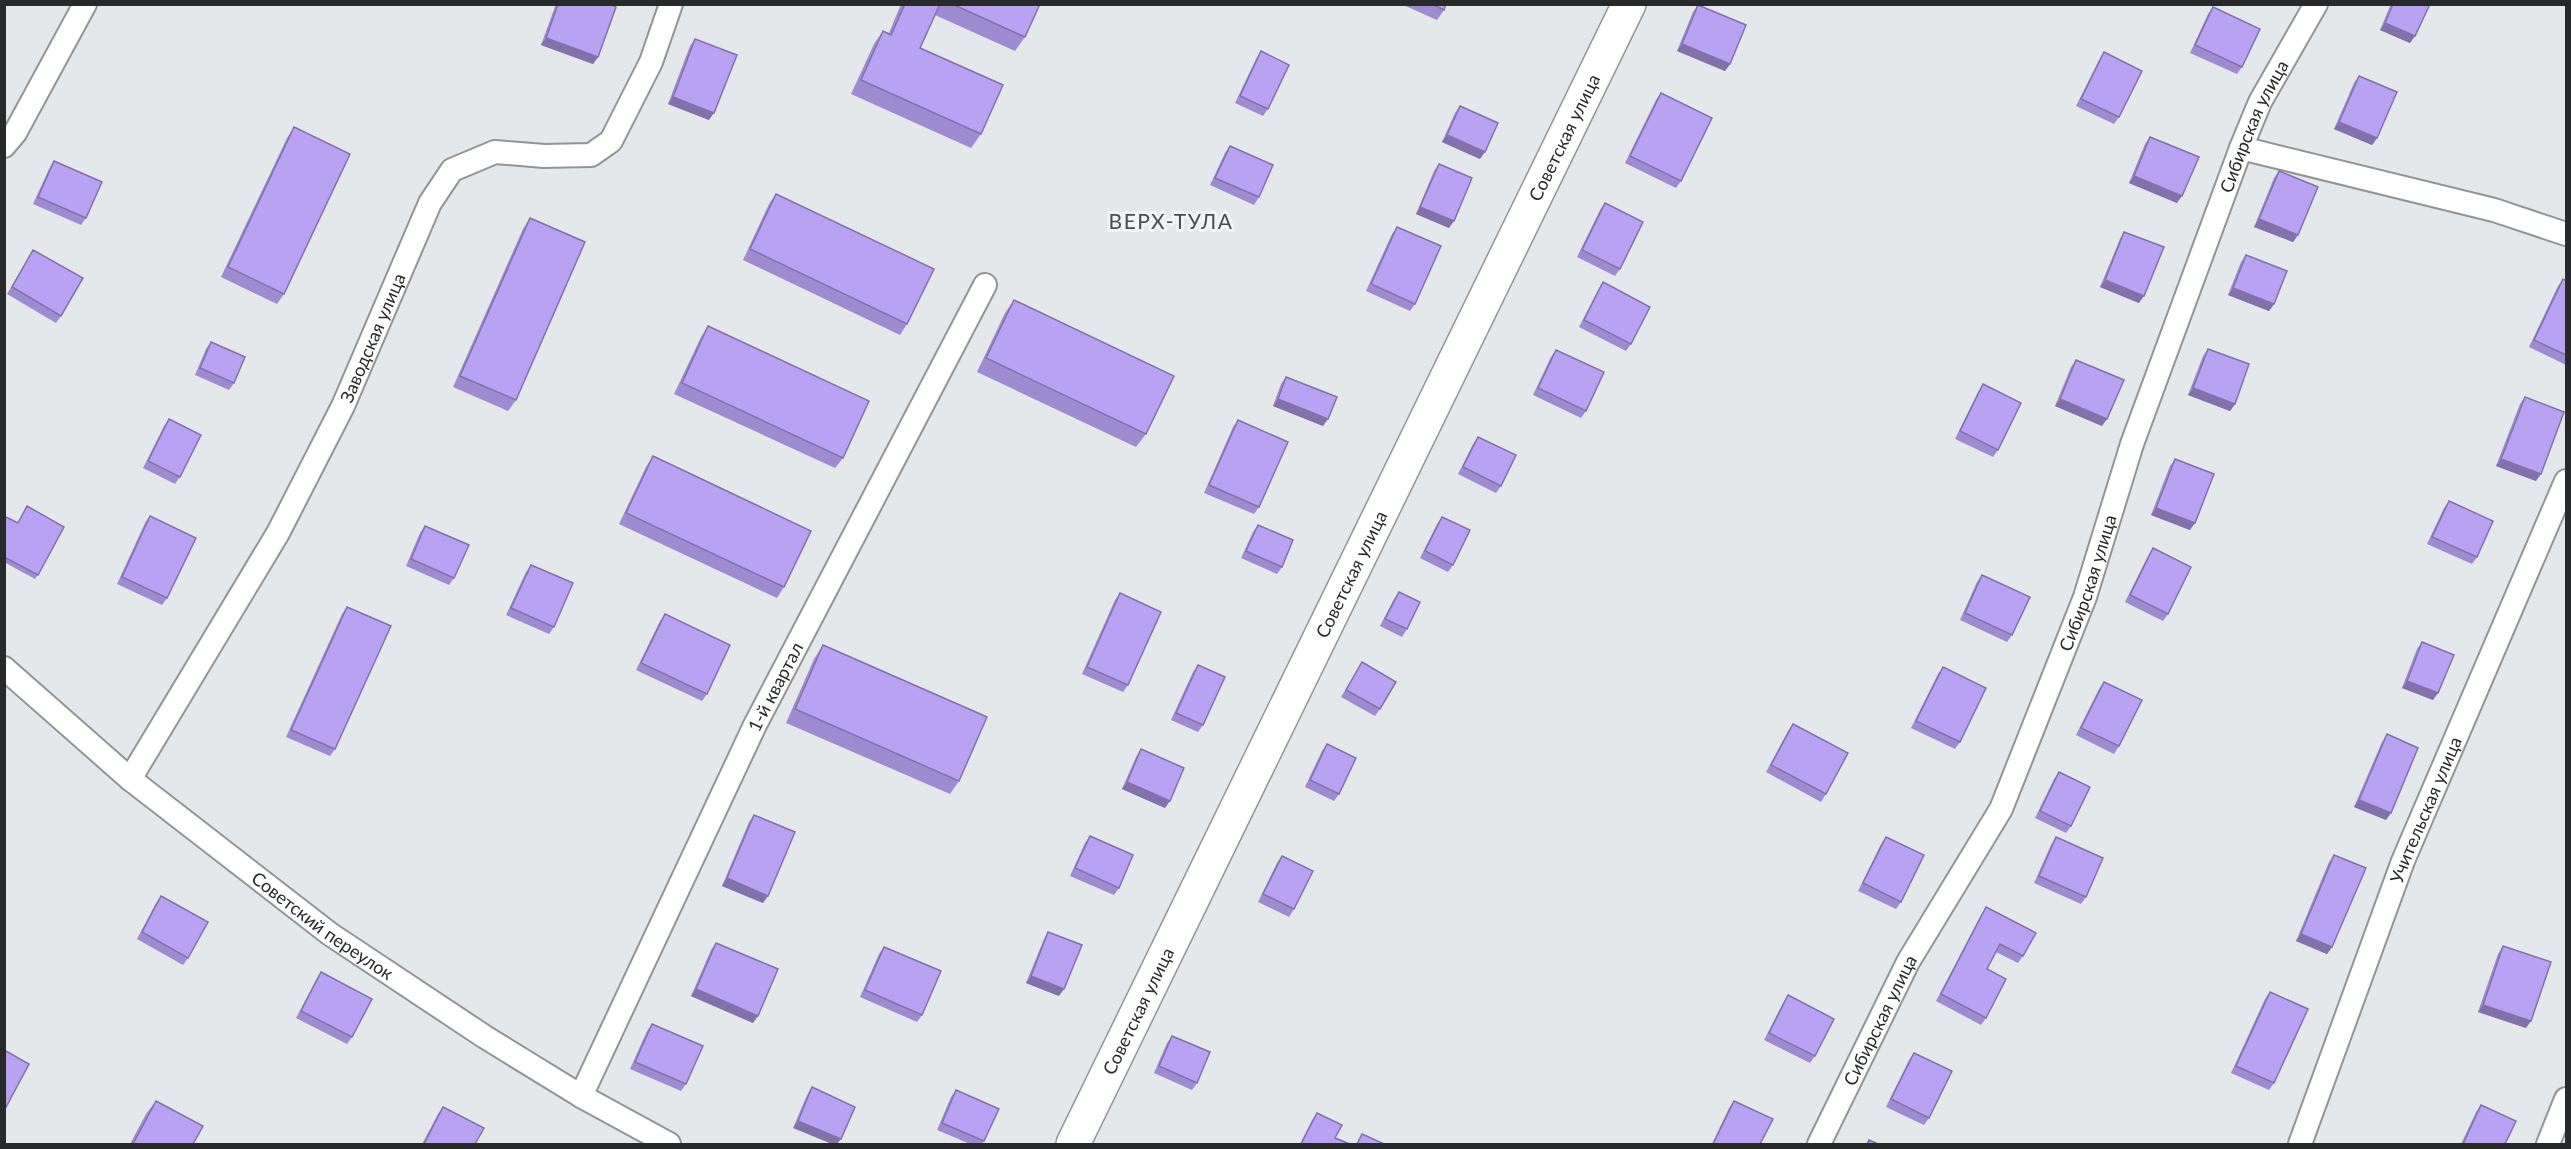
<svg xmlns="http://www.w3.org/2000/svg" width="2571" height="1149" viewBox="0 0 2571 1149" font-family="Lato,sans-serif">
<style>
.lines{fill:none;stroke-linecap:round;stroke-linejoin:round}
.street-casing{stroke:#929598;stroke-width:26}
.secondary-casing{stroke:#929598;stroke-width:36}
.street{stroke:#fff;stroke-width:22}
.secondary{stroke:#fff;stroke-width:33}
.wall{fill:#9f8bd1}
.shaded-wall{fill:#8271aa}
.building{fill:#b9a2f3;stroke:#8271aa;stroke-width:1.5}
.labels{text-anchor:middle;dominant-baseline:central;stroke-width:6;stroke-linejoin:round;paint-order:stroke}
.street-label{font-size:18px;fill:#28292a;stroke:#f1f5f8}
.quarter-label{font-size:21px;letter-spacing:1.5px;fill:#4a4d50;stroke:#f1f5f8}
</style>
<rect width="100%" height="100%" fill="#e4e8eb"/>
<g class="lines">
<!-- street casing -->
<g class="street-casing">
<g id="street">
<polyline points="4,146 15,133 85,4"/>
<polyline points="2241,148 2494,210 2566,234"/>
<path id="s1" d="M4,668l126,111 200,155 155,103 96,59 88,48"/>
<path id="s2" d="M130,779l148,-246 65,-127 87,-203 22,-33 43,-18 49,4 47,-1 20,-14 40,-79 20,-58"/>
<path id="s3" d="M581,1096l174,-371 230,-440"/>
<path id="s4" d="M1819,1144l89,-182 93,-153 84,-212 47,-153 109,-296 19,-46 56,-98"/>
<path id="s5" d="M2300,1144l103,-283 163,-380"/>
<polyline points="2548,1144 2566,1099"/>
</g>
</g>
<!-- secondary casing -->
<g class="secondary-casing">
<g id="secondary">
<path id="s6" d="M1073,1144l556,-1140"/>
</g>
</g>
<!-- street -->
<use href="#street" class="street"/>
<!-- secondary -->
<use href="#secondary" class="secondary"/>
</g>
<!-- wall -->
<g class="wall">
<polygon points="556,4 610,4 598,57 593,64 541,45"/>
<polygon points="901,4 1040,4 1025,37 1015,51 935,15 920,48 981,134 971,148 851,94 874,44 883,31 889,33"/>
<polygon points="1401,4 1446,4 1444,10 1437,20"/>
<polygon points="2391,4 2430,4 2410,43 2380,30"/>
<polygon points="1698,5 1730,64 1725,71 1677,51 1693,12"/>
<polygon points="2213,7 2242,67 2237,74 2190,53 2208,14"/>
<polygon points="695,39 709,120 668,104 690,46"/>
<polygon points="1261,51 1268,109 1263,116 1235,103 1256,59"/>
<polygon points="2104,52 2119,117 2114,124 2076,106 2099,60"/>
<polygon points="2359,76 2377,138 2372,145 2334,129 2354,83"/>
<polygon points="1661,93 1681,181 1676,188 1625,163 1656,100"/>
<polygon points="1460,106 1480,159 1442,142 1455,113"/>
<polygon points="294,127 284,294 277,304 221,277 287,138"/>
<polygon points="2150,137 2177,203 2129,183 2145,144"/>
<polygon points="1230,146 1259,197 1254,205 1210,185 1225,153"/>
<polygon points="54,161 86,218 81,225 33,204 49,169"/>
<polygon points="1439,164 1449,228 1416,214 1434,171"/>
<polygon points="2279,171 2298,235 2293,242 2254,227 2274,178"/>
<polygon points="776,194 907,324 900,335 743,260 769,204"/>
<polygon points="1605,203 1620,269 1615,276 1577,257 1600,210"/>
<polygon points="530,218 516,400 508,411 453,387 523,229"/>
<polygon points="1397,227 1415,304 1410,311 1366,291 1392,234"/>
<polygon points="2124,232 2139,303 2100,287 2120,239"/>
<polygon points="33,250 61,316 56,323 7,294"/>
<polygon points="2246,255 2274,304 2269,311 2228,295 2241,262"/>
<polygon points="2563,279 2566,281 2566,365 2529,347 2558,286"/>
<polygon points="1603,282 1631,344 1626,351 1579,327 1598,290"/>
<polygon points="1014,300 1146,434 1136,447 977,372 1005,313"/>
<polygon points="708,326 843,458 835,468 674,394 701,337"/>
<polygon points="211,342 234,383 229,390 195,375 206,349"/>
<polygon points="2208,349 2235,404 2230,411 2188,395 2203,356"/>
<polygon points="1556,350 1586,411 1581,418 1533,395 1551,357"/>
<polygon points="2076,360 2102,426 2055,406 2071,367"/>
<polygon points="1286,377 1323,426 1273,406 1281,384"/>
<polygon points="1983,384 1998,450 1993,457 1955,439 1978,392"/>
<polygon points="2525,397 2536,481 2496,466 2520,404"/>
<polygon points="169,419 180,477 175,484 143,468 164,426"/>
<polygon points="1238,420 1259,507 1254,514 1204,493 1233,427"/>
<polygon points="1478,437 1501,486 1496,493 1458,474 1473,444"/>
<polygon points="653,456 784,587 777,598 619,524 646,467"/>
<polygon points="2175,459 2190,530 2151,515 2170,466"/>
<polygon points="2449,501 2477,557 2472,564 2427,544 2444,508"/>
<polygon points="27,506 38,575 35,579 4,562 4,516 18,523"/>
<polygon points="150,516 167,598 162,605 117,584 145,523"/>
<polygon points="1442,517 1453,565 1448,572 1420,558 1437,524"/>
<polygon points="1258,525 1282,567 1277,574 1241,558 1253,532"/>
<polygon points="425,526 454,578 449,585 406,566 420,533"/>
<polygon points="2153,548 2168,614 2163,621 2125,602 2148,556"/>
<polygon points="531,565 554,627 549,634 506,615 526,572"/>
<polygon points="1982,575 2012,635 2007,642 1960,620 1977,582"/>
<polygon points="1399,592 1407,629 1402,637 1380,626 1394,599"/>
<polygon points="1120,593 1128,685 1123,692 1082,674 1115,600"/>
<polygon points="347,607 335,749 330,756 286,737 342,614"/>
<polygon points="665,614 707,694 702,701 636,670 660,621"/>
<polygon points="2422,642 2433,700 2402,688 2417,649"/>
<polygon points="823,645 959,781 950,794 786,723 814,659"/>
<polygon points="1362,662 1380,709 1375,716 1341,697"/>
<polygon points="1198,665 1203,725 1198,732 1171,720 1193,672"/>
<polygon points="1943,667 1960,742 1955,749 1911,728 1938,674"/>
<polygon points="2104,682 2119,746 2114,754 2076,735 2099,689"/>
<polygon points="1793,724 1826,794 1821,802 1766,772 1788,731"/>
<polygon points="2387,734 2386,820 2354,807 2382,742"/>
<polygon points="1327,744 1339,794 1334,801 1305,787 1322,751"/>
<polygon points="1141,749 1165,808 1122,789 1136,757"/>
<polygon points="2059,772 2071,826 2066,833 2035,818 2054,779"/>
<polygon points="754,815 763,903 722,886 749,822"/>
<polygon points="1090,836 1119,888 1114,895 1070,876 1085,843"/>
<polygon points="1886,837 1901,902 1896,909 1858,891 1881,844"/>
<polygon points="2056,837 2086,897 2081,904 2034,883 2051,845"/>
<polygon points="2334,855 2332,947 2327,954 2296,941 2329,862"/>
<polygon points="1282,856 1294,909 1289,917 1258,902 1277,863"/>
<polygon points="161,896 188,958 183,965 137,939 156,903"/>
<polygon points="1986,907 2023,956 2018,963 1996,952 1987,969 1986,1018 1981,1025 1936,1001 1981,915"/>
<polygon points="1048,932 1059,996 1026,983 1044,939"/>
<polygon points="716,943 753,1023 691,996 711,950"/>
<polygon points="2503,946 2526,1028 2478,1012 2498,954"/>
<polygon points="884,947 922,1015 917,1022 860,997 879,954"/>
<polygon points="321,972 352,1037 347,1044 296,1018 316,980"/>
<polygon points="2270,992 2274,1083 2269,1090 2231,1073 2265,999"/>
<polygon points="1788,995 1815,1056 1810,1063 1764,1040 1783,1003"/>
<polygon points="652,1024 686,1084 681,1091 630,1069 647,1031"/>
<polygon points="1172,1036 1197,1083 1192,1090 1154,1073 1167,1043"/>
<polygon points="1914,1053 1929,1118 1924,1125 1886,1107 1909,1060"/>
<polygon points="812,1087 855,1107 793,1128 807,1095"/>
<polygon points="956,1090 984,1141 982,1144 970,1144 937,1130 951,1097"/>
<polygon points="156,1101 193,1144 130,1144 146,1114"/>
<polygon points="1734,1101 1760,1144 1712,1144 1729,1108"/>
<polygon points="2481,1105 2505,1144 2461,1144 2476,1112"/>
<polygon points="443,1107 475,1144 422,1144 438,1114"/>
<polygon points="1317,1113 1335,1138 1350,1144 1300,1144 1312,1120"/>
</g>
<!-- shaded-wall -->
<g class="shaded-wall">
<polygon points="2385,23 2415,36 2410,43 2380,30"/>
<polygon points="546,38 598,57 593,64 541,45"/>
<polygon points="1682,44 1730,64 1725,71 1677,51"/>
<polygon points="673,97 714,113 709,120 668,104"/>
<polygon points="2339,122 2377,138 2372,145 2334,129"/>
<polygon points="1447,135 1485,152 1480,159 1442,142"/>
<polygon points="2134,176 2182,196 2177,203 2129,183"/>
<polygon points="1420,207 1454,221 1449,228 1416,214"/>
<polygon points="2259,219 2298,235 2293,242 2254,227"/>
<polygon points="2105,280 2144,296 2139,303 2100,287"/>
<polygon points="2233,288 2274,304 2269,311 2228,295"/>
<polygon points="2193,388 2235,404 2230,411 2188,395"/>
<polygon points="1278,399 1328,419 1323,426 1273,406"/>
<polygon points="2060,399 2107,419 2102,426 2055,406"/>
<polygon points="2501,459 2541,474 2536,481 2496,466"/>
<polygon points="2156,508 2195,523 2190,530 2151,515"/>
<polygon points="2407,681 2438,693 2433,700 2402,688"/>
<polygon points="1127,782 1170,801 1165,808 1122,789"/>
<polygon points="2359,800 2391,813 2386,820 2354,807"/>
<polygon points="727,878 768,896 763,903 722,886"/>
<polygon points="2301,934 2332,947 2327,954 2296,941"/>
<polygon points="1031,976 1064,989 1059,996 1026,983"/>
<polygon points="696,989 758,1016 753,1023 691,996"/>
<polygon points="2483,1005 2531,1021 2526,1028 2478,1012"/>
<polygon points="798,1121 841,1139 837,1144 832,1144 793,1128"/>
</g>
<!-- building -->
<g class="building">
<polygon points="558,4 610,4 616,7 598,57 546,38"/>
<polygon points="905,4 940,4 920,48 1003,85 981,134 861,80 883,31 891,35"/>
<polygon points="952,4 1040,4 1025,37"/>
<polygon points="1432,4 1446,4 1444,10"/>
<polygon points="2393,4 2430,4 2415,36 2385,23"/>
<polygon points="1698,5 1746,25 1730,64 1682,44"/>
<polygon points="2213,7 2260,29 2242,67 2195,45"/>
<polygon points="695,39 737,55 714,113 673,97"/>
<polygon points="1261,51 1289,65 1268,109 1240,96"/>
<polygon points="2104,52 2142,71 2119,117 2081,99"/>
<polygon points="2359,76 2397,92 2377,138 2339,122"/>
<polygon points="1661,93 1712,118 1681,181 1630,156"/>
<polygon points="1460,106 1498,123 1485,152 1447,135"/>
<polygon points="294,127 350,154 284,294 228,267"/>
<polygon points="2150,137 2199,157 2182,196 2134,176"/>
<polygon points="1230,146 1273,165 1259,197 1215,178"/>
<polygon points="54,161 102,182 86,218 38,197"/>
<polygon points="1439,164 1472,178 1454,221 1420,207"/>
<polygon points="2279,171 2318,187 2298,235 2259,219"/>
<polygon points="776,194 934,269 907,324 750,249"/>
<polygon points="1605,203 1643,222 1620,269 1582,250"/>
<polygon points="530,218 585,242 516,400 460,376"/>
<polygon points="1397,227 1441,246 1415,304 1371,284"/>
<polygon points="2124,232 2164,247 2144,296 2105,280"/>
<polygon points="33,250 83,278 61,316 12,287"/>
<polygon points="2246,255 2287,271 2274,304 2233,288"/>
<polygon points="2563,279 2566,281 2566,355 2534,340"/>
<polygon points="1603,282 1650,307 1631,344 1584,320"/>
<polygon points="1014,300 1174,376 1146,434 986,358"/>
<polygon points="708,326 869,401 843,458 682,383"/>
<polygon points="211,342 245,357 234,383 200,368"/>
<polygon points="2208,349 2249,364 2235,404 2193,388"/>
<polygon points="1556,350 1604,372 1586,411 1538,388"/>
<polygon points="2076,360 2124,380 2107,419 2060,399"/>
<polygon points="1286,377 1337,397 1328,419 1278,399"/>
<polygon points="1983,384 2021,403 1998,450 1960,431"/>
<polygon points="2525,397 2564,412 2541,474 2501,459"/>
<polygon points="169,419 201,435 180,477 148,461"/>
<polygon points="1238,420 1288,442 1259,507 1209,485"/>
<polygon points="1478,437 1516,455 1501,486 1463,467"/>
<polygon points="653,456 811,531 784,587 626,513"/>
<polygon points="2175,459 2214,474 2195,523 2156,508"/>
<polygon points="2449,501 2493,521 2477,557 2432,537"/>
<polygon points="27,506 64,527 38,575 4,557 4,516 18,523"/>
<polygon points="150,516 196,538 167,598 122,577"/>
<polygon points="1442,517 1470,530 1453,565 1425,551"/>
<polygon points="1258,525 1293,540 1282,567 1246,551"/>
<polygon points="425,526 469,545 454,578 411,559"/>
<polygon points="2153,548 2191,567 2168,614 2130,595"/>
<polygon points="531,565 573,583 554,627 511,608"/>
<polygon points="1982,575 2030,597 2012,635 1965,613"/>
<polygon points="1399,592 1420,602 1407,629 1385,619"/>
<polygon points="1120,593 1161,612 1128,685 1087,667"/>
<polygon points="347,607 391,626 335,749 291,730"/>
<polygon points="665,614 730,645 707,694 641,663"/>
<polygon points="2422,642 2454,655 2438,693 2407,681"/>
<polygon points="823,645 987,717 959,781 795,709"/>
<polygon points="1362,662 1396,682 1380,709 1346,690"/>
<polygon points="1198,665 1225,677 1203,725 1176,713"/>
<polygon points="1943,667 1986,688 1960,742 1916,721"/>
<polygon points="2104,682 2142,700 2119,746 2081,728"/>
<polygon points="1793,724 1848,753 1826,794 1771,765"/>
<polygon points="2387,734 2418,748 2391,813 2359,800"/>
<polygon points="1327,744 1356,758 1339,794 1310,780"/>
<polygon points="1141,749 1184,768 1170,801 1127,782"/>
<polygon points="2059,772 2090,787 2071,826 2040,811"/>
<polygon points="754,815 795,832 768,896 727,878"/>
<polygon points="1090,836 1133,855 1119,888 1075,868"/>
<polygon points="1886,837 1924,855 1901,902 1863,883"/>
<polygon points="2056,837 2103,858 2086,897 2039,876"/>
<polygon points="2334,855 2366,868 2332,947 2301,934"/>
<polygon points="1282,856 1313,871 1294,909 1263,894"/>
<polygon points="161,896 208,922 188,958 142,932"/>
<polygon points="1986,907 2036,933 2023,956 2000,944 1987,969 2006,979 1986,1018 1941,994"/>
<polygon points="1048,932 1082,945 1064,989 1031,976"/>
<polygon points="716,943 778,969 758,1016 696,989"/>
<polygon points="2503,946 2551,962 2531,1021 2483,1005"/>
<polygon points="884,947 941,971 922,1015 865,990"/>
<polygon points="321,972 372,999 352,1037 301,1011"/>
<polygon points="2270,992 2308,1009 2274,1083 2236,1066"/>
<polygon points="1788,995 1834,1019 1815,1056 1769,1033"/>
<polygon points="652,1024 703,1046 686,1084 635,1062"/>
<polygon points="1172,1036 1210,1052 1197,1083 1159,1066"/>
<polygon points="4,1050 29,1064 4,1111"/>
<polygon points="1914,1053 1952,1071 1929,1118 1891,1099"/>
<polygon points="812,1087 855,1107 841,1139 798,1121"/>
<polygon points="956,1090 999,1109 984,1141 942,1123"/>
<polygon points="156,1101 203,1126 193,1144 133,1144"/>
<polygon points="1734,1101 1773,1119 1760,1144 1713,1144"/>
<polygon points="2481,1105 2516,1121 2505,1144 2463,1144"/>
<polygon points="443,1107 484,1128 475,1144 424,1144"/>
<polygon points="1317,1113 1342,1125 1335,1138 1350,1144 1301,1144"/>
<polygon points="1362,1134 1384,1144 1357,1144"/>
<polygon points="1869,1140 1878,1144 1867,1144"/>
</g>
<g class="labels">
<!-- street labels -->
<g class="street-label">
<text stroke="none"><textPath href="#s4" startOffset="1110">Сибирская улица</textPath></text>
<text stroke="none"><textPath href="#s6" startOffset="1120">Советская улица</textPath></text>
<text stroke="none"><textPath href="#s2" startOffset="504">Заводская улица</textPath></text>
<text stroke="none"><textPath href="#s6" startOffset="634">Советская улица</textPath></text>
<text stroke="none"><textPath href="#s4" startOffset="624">Сибирская улица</textPath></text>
<text stroke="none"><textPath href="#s3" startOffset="453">1-й квартал</textPath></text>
<text stroke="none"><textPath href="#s5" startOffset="357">Учительская улица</textPath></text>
<text stroke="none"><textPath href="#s1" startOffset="410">Советский переулок</textPath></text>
<text stroke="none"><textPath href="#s6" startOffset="148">Советская улица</textPath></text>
<text stroke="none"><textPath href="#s4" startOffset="138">Сибирская улица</textPath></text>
</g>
<!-- quarter labels -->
<g class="quarter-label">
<text x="1171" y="220">ВЕРХ-ТУЛА</text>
</g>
</g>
<!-- border -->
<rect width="2571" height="1149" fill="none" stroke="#28292a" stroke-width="12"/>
</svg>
